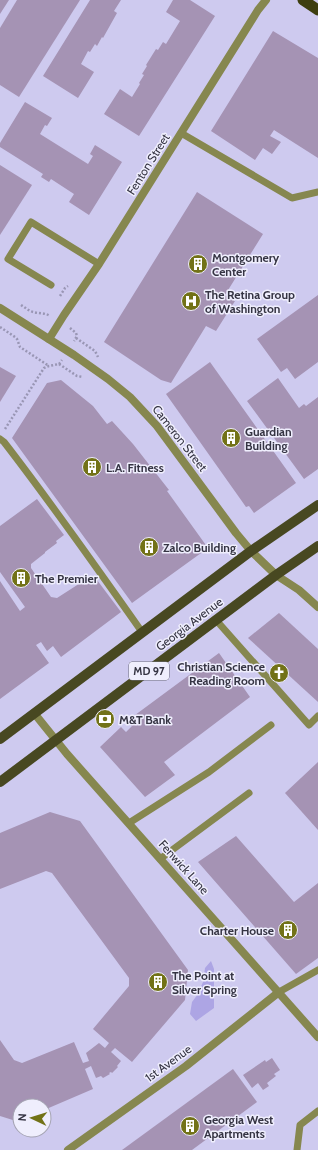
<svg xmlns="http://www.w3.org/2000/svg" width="318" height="1150" viewBox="0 0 318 1150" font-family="Cabin,sans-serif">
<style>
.green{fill:#ada5e4}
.building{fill:#a593b4}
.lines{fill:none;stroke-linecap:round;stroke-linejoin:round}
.path{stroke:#9996b4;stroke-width:2.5;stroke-dasharray:2 2;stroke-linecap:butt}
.service{stroke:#86874f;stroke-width:7}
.tertiary{stroke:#86874f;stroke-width:8}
.primary{stroke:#484821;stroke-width:10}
.trunk{stroke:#3e3e10;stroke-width:11}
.labels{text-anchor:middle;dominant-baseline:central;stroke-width:3;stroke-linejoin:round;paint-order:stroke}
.shield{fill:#efeefd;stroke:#6d6c7b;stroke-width:1}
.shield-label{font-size:11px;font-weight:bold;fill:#353443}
.street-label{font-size:12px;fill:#353443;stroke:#efeefd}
.poi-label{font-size:12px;font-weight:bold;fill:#353443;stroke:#efeefd;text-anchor:start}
</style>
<rect width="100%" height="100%" fill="#cecaef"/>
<!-- green -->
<polygon class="green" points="211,961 214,969 214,1008 196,1021 190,1014 192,1002 198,994 203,982 205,968"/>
<!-- building -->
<g class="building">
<polygon points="0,0 9,0 0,14"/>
<polygon points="17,0 80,0 19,97 0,85 0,28"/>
<polygon points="90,0 121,0 114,11 117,13 103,38 102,37 97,46 95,44 90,52 88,51 81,64 94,72 78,98 43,76"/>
<polygon points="173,0 190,0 215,16 139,136 104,114 120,89 132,97 140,84 139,83 144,75 142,74 147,66 146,65 156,49 158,50 163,42 166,44 180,21 166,12"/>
<polygon points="273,31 318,58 318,158 274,130 270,136 281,142 272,154 263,148 255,160 211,131"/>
<polygon points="25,102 52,118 47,126 45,125 40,134 88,164 93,156 90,154 95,145 122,162 89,215 69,202 74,194 51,179 49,182 41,177 43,174 0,147 0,143"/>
<polygon points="0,165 32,185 0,235"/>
<polygon points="197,192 263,234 225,295 235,301 216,331 206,326 171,383 161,380 104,342"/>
<polygon points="318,295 318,362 295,379 287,368 281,372 257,339"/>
<polygon points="210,362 296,483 254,513 249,506 246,507 166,394"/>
<polygon points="0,367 16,376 0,402"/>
<polygon points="278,378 299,408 304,404 306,406 318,397 318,469 304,479 247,401"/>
<polygon points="61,380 93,406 107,424 112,421 133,444 169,490 167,491 208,548 132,603 12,438 47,383"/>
<polygon points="37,499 64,535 56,541 57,543 45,552 45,553 31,564 31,568 51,597 57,598 85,580 86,582 94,576 121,612 61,657 53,646 47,651 41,642 36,645 49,663 0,699 0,581 20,611 25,607 0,572 0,526"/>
<polygon points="279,613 318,649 318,702 248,638"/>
<polygon points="219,653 250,697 164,762 175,775 145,797 100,747 121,727 126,732 132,726 127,721"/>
<polygon points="318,762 318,830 285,793"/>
<polygon points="50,812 80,821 188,970 185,1000 132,1062 115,1048 111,1052 121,1061 117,1066 118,1067 112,1073 111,1072 109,1073 110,1074 103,1078 101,1076 96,1078 91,1066 85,1069 93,1089 44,1110 44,1106 20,1106 20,1120 16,1121 0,1116 0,1040 14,1060 22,1063 74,1042 83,1063 89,1061 86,1053 99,1043 105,1048 109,1043 93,1029 129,986 129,978 52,873 46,871 0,889 0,833"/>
<polygon points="236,836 294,902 318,883 318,958 296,974 198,862"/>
<polygon points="272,1058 280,1070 274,1074 276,1076 267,1083 269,1086 263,1090 258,1083 252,1088 243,1075 265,1060 266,1062"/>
<polygon points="233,1069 257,1102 192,1150 122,1150"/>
</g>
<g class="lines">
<!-- path -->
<g class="path">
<polyline points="60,296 65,288 68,286"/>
<path d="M21,305c3,2 6,4 9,6 7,3 14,1 20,5"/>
<polyline points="0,327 15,337 17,339 20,347 49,366"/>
<polyline points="70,328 76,333 77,336 74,341"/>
<polyline points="76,338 95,351 98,357"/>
<polyline points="59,364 77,376 83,377"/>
<polyline points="5,429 44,368 49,366 59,364 62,360"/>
</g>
<!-- service -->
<g class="service">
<polyline points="181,133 292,198 318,192"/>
<polyline points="51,285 8,259 31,222 99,264"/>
<path d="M0,439l4,3c48,62 93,126 138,190"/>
<polyline points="216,620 309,725 318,716"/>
<polyline points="129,823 209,772 271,725"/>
<polyline points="160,859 249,793"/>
<polyline points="279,992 318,970"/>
<polyline points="297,1150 300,1125 318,1111"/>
</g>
<!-- tertiary -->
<g class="tertiary">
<polyline points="0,308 74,355 108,379 130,397 157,426 236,533 251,551 276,575 299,590 318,607"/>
<polyline points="49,339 64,315 99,264 258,10 266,0"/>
<polyline points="34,713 67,754 318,1037"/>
<polyline points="68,1150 186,1066 279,992"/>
</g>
<!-- primary -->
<g class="primary">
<polyline points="0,739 251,551 318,505"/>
<polyline points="0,782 276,575 318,546"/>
</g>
<!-- trunk -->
<polyline class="trunk" points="303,0 318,10"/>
</g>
<!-- icons -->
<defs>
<g id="building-disc" transform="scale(1)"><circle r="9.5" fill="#727217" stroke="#efeefd"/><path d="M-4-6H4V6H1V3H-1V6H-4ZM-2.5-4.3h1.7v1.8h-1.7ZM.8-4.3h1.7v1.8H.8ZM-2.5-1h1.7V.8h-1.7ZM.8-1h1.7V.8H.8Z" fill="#fff"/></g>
<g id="hospital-disc" transform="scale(1)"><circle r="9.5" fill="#727217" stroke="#efeefd"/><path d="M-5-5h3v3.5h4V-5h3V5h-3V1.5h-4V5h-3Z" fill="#fff"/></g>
<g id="church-disc" transform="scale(1)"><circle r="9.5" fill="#727217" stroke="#efeefd"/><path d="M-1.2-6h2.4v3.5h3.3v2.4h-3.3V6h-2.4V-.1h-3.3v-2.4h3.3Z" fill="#fff"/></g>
<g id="bank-disc" transform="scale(1)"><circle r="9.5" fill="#727217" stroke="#efeefd"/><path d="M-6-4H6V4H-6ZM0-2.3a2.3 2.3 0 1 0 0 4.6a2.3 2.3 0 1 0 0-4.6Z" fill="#fff"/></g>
</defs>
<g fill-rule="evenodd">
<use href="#building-disc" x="198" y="264"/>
<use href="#hospital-disc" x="191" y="301"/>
<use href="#building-disc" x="231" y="438"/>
<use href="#building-disc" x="92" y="467"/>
<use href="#building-disc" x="149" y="547"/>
<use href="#building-disc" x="21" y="578"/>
<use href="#church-disc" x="279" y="673"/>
<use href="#bank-disc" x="105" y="719"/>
<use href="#building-disc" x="288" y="930"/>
<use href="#building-disc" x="158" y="982"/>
<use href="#building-disc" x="190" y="1126"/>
</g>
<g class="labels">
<!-- shield labels -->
<rect class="shield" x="129" y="662" width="40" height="18" rx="3"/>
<g class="shield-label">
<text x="149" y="671">MD 97</text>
</g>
<!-- street labels -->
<g class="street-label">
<text transform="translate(148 164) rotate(-58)">Fenton Street</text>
<text transform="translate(180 438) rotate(52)">Cameron Street</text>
<text transform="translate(189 624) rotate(-37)">Georgia Avenue</text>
<text transform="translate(184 867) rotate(48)">Fenwick Lane</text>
<text transform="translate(168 1063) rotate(-36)">1st Avenue</text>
</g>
<!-- poi labels -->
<g class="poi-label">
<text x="212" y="257">Montgomery<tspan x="212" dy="14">Center</tspan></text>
<text x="205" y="294">The Retina Group<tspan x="205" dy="14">of Washington</tspan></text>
<text x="245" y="431">Guardian<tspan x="245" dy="14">Building</tspan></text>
<text x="106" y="467">L.A. Fitness</text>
<text x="163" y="547">Zalco Building</text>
<text x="35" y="578">The Premier</text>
<text x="265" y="666" text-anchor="end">Christian Science<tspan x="265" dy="14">Reading Room</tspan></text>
<text x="119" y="719">M&amp;T Bank</text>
<text x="274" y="930" text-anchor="end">Charter House</text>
<text x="172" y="975">The Point at<tspan x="172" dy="14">Silver Spring</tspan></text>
<text x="204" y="1119">Georgia West<tspan x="204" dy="14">Apartments</tspan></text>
</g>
</g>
<!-- north arrow -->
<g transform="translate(32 1118) rotate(274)"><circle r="19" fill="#efeefd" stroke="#a5a4b3"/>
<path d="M0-3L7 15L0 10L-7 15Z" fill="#727217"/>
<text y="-6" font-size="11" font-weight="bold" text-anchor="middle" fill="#353443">N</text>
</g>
</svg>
